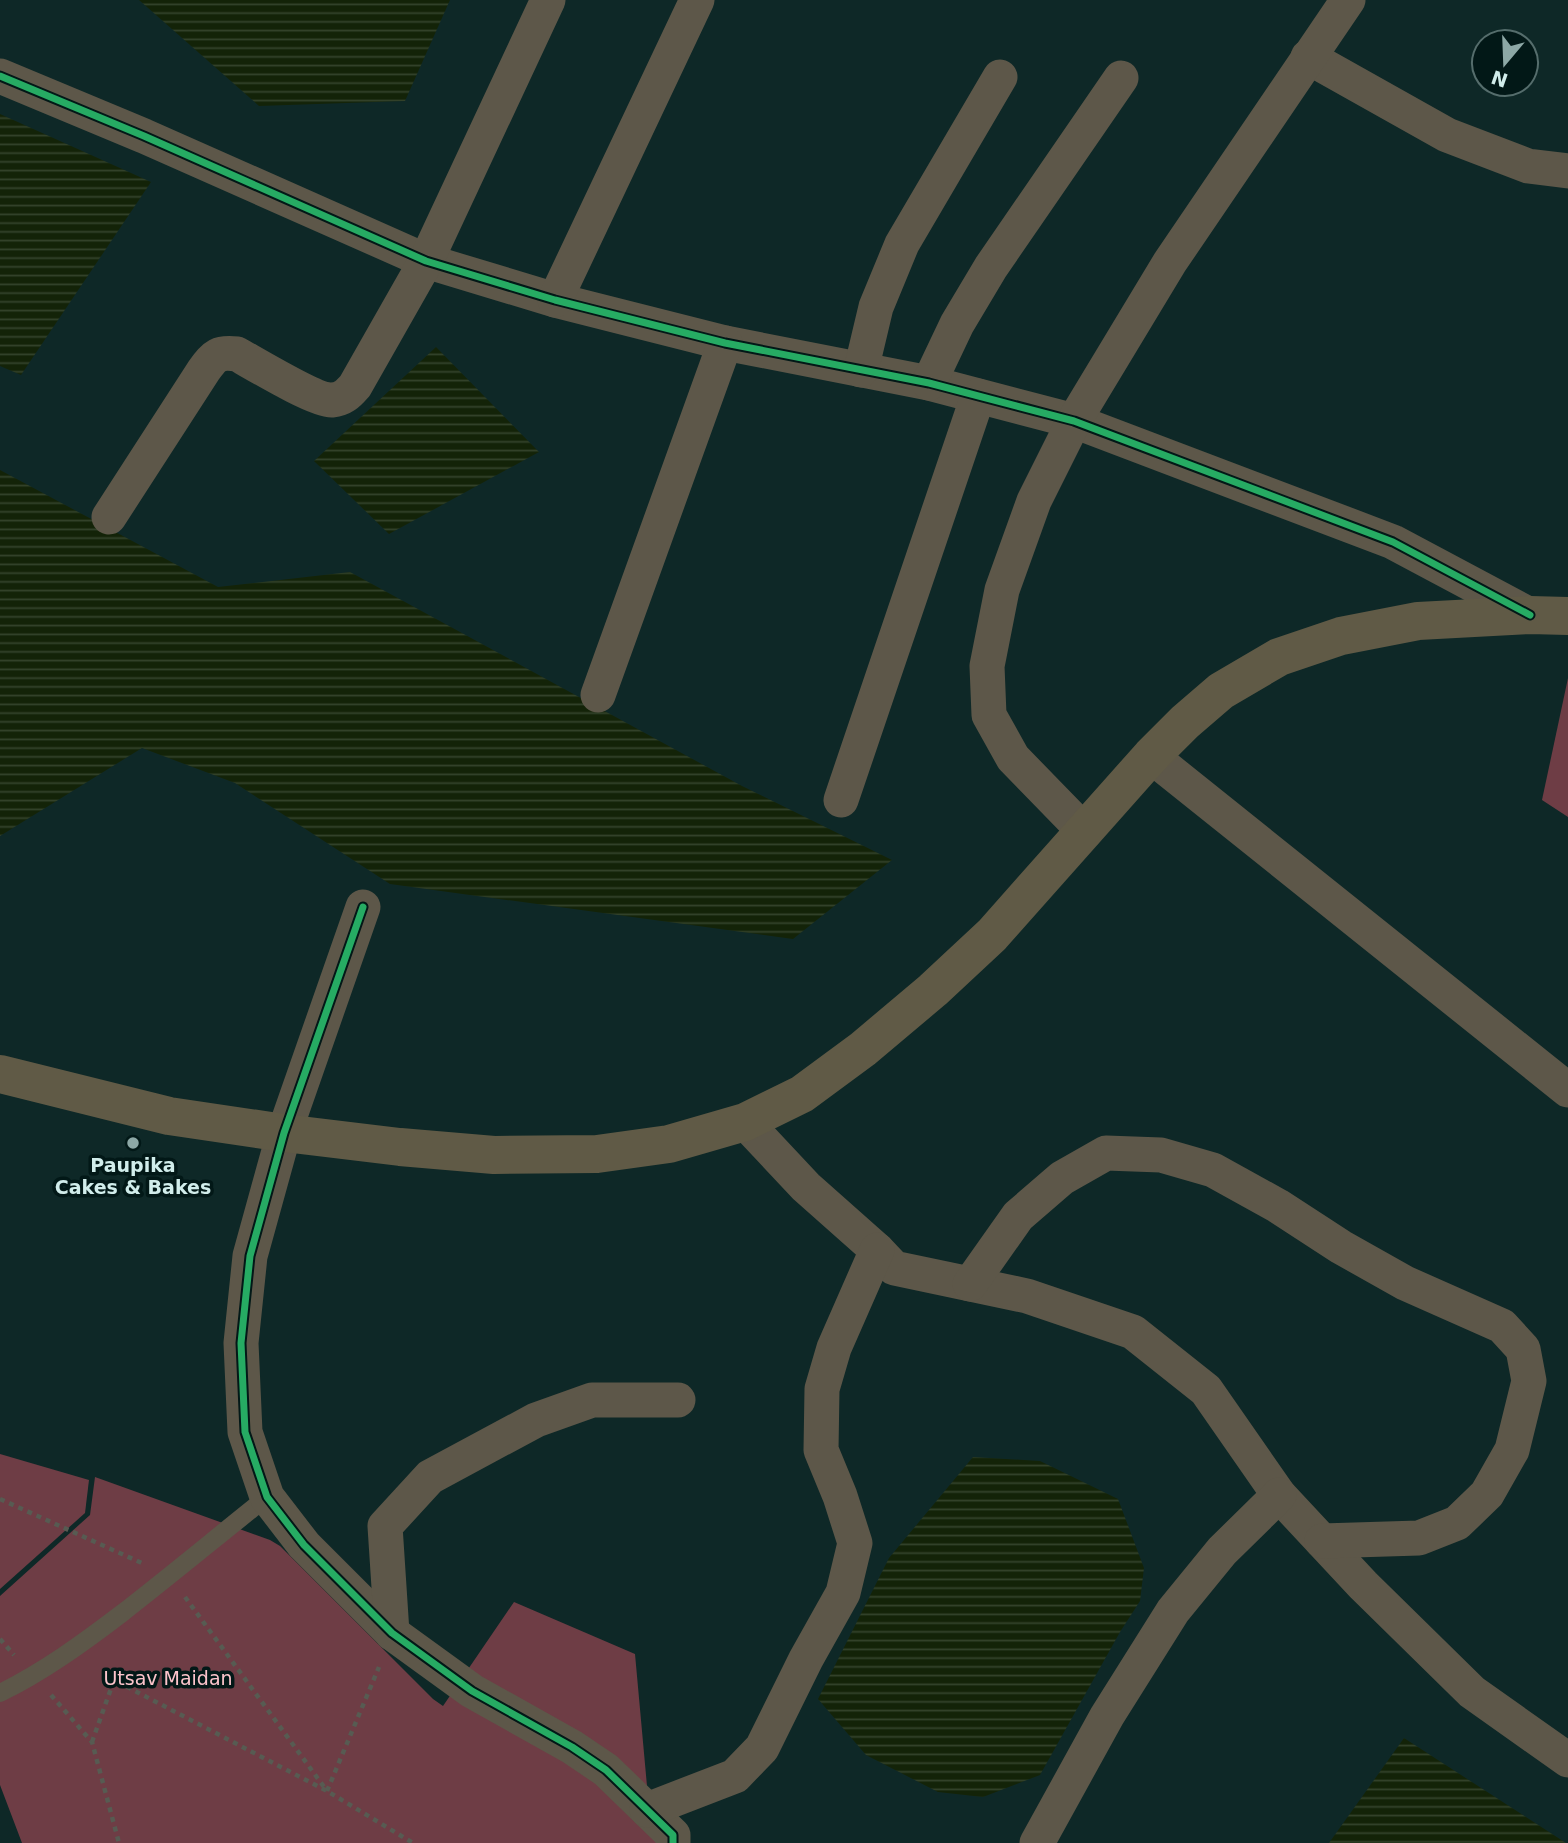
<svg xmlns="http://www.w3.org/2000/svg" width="1568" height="1843" viewBox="0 0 1568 1843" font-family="'DejaVu Sans',sans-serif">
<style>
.park{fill:#6e3d45}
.water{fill:url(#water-rules)}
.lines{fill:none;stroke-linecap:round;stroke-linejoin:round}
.path{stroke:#575b52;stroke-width:4.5;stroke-dasharray:5 5;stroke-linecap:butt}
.lane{stroke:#5d5749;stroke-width:18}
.street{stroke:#5d5749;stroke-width:35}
.highway{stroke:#605a46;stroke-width:38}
.cycleway-casing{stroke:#021817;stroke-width:11}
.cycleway{stroke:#26ab63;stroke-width:7}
.poi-dot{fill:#8da8a6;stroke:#021817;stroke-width:2.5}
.labels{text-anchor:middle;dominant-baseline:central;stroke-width:7;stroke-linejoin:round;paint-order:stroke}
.poi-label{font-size:19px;font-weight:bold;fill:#d1edeb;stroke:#021817}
.park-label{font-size:19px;fill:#fcc4cb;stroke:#021817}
</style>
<defs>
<pattern id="water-rules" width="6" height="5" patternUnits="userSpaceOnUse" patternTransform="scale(1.75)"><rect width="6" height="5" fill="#132308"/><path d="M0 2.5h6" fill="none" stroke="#34432c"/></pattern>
</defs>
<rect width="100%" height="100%" fill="#0e2827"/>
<!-- park -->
<g class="park">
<polygon points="1568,678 1568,817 1542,800"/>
<polygon points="0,1454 89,1480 85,1513 0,1589"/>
<polygon points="95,1477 270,1540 280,1546 433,1699 443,1706 514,1602 635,1654 651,1830 661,1843 22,1843 0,1785 0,1596 90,1515"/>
</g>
<!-- water -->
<g class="water">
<polygon points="139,0 450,0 405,101 259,106"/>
<polygon points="0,114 151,182 21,375 0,366"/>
<polygon points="436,347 539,452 389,534 314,461"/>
<polygon points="0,470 218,587 350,572 742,786 892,860 793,939 390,884 235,783 142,748 0,836"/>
<polygon points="973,1457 1040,1461 1118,1499 1144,1568 1140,1601 1120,1632 1040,1775 983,1797 938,1792 866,1755 818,1699 889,1558"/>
<polygon points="1404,1738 1566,1843 1329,1843"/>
</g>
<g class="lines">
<!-- path -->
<g class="path">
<polyline points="0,1499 144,1564"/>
<polyline points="185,1597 327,1791"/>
<polyline points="0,1639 14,1655"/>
<polyline points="51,1695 92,1742 119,1843"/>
<polyline points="92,1742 114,1680 327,1791 413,1843"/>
<polyline points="327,1791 379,1667"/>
</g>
<!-- lane -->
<path class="lane" d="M0,1693c43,-21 83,-50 121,-79 49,-38 97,-78 146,-117"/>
<!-- street -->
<g class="street">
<polyline points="1308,57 1447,135 1528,166 1568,171"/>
<polyline points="0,76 144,136 426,261 555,300 725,343 929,383 1074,421 1393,542 1530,615"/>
<polyline points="555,300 697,0"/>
<polyline points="861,370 876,307 902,244 1000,77"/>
<polyline points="929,383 957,324 991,267 1121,78"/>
<path d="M109,517l95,-147c11,-15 14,-18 33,-16 18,10 79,47 95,46 11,-1 16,-6 23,-14l71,-125 122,-261"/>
<polyline points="598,695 725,343"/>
<polyline points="1151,756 1568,1090"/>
<polyline points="841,800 978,396"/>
<polyline points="1085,832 1013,758 989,715 987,666 1002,590 1034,501 1074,421 1170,262 1348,0"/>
<polyline points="363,907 284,1133 250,1256 241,1343 245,1432 267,1497 304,1545 392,1633 472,1691 572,1747 606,1770 673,1835 673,1843"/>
<polyline points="745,1122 806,1187 877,1250 894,1268 1027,1296 1133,1332 1206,1390 1279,1495 1363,1585 1472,1692 1568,1760"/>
<polyline points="970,1284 1018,1216 1062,1178 1106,1153 1161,1155 1213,1170 1278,1206 1341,1247 1405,1283 1502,1326 1523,1349 1529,1381 1512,1450 1487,1494 1457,1523 1419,1538 1322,1541"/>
<polyline points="392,1633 385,1526 430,1477 536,1420 592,1400 678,1400"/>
<polyline points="647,1810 735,1776 762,1748 806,1659 843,1593 855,1543 840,1496 821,1450 822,1389 834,1348 877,1250"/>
<polyline points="1037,1843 1107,1716 1173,1611 1222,1551 1279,1495"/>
</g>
<!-- highway -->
<polyline class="highway" points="0,1074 169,1116 284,1133 400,1147 494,1155 597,1154 669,1144 745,1122 802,1094 863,1049 933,990 992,935 1151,756 1185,722 1221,691 1279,657 1341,636 1418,621 1530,615 1568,616"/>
<!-- cycleway casing -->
<g class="cycleway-casing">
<g id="cycleway">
<polyline points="0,76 144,136 426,261 555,300 725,343 929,383 1074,421 1393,542 1530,615"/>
<polyline points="363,907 284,1133 250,1256 241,1343 245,1432 267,1497 304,1545 392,1633 472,1691 572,1747 606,1770 673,1835 673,1843"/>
</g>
</g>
<!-- cycleway -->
<use href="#cycleway" class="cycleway"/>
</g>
<!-- markers -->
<circle class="poi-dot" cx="133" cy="1143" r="7"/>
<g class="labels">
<!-- poi labels -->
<g class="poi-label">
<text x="133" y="1165">Paupika<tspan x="133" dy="22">Cakes &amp; Bakes</tspan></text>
</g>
<!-- park labels -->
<g class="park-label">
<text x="168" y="1678">Utsav Maidan</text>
</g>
</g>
<!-- north arrow -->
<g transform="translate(1505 63) rotate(199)"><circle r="33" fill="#021817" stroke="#556d6c" stroke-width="2"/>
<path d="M0-5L12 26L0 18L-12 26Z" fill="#8da8a6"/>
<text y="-10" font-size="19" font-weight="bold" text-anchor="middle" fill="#d1edeb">N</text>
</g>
</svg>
